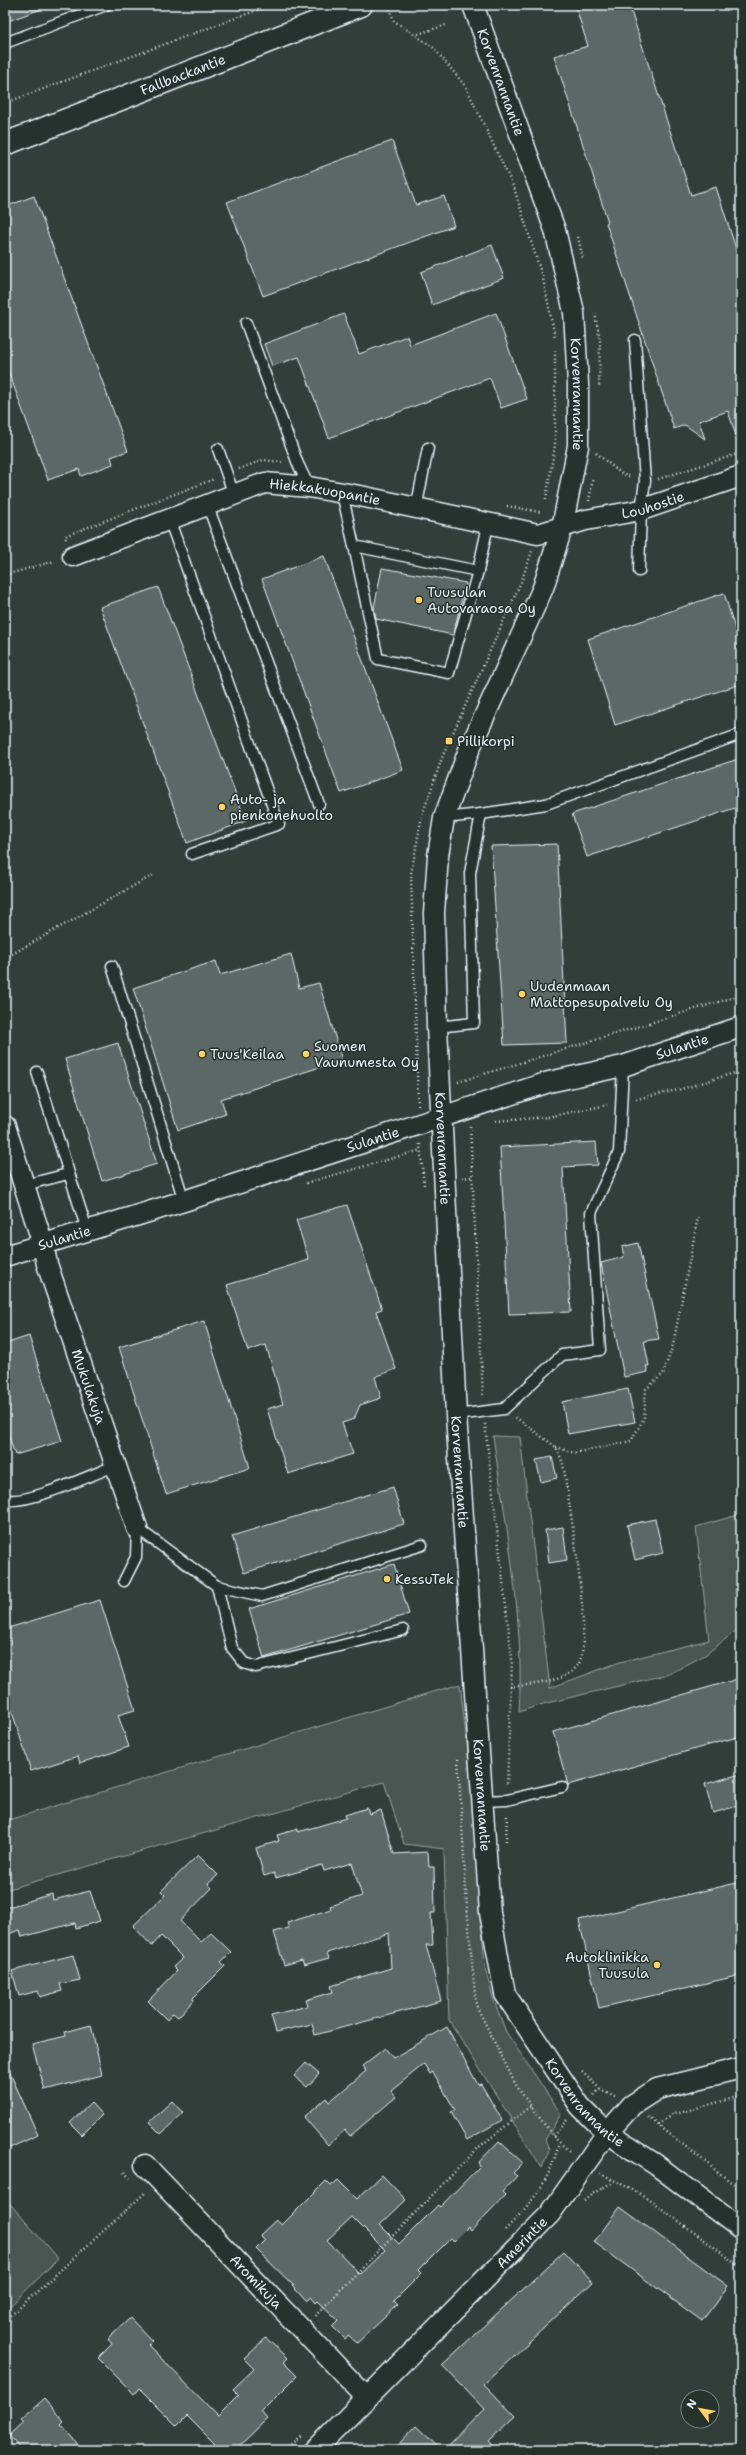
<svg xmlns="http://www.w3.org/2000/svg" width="746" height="2455" viewBox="0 0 746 2455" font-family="'Shantell Sans',sans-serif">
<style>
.green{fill:#495651;stroke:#98a4a4}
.building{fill:#5c6865;stroke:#e8f1f8;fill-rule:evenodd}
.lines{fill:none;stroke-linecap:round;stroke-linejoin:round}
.service-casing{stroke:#e8f1f8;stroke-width:13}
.minor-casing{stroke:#e8f1f8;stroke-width:23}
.tertiary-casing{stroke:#e8f1f8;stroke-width:25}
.path{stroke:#e8f1f8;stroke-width:2.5;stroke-dasharray:1 3;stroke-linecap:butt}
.service{stroke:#26332d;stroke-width:10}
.minor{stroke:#26332d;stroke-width:20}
.tertiary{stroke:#26332d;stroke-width:22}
.poi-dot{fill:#ffd166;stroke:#26332d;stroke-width:1.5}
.labels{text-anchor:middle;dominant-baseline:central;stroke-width:3;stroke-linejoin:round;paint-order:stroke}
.street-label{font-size:14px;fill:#e8f1f8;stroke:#26332d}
.poi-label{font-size:14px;fill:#e8f1f8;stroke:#26332d;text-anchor:start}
</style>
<rect width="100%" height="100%" fill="#323e39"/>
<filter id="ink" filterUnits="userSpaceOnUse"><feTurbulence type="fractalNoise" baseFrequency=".025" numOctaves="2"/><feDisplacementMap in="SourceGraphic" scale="8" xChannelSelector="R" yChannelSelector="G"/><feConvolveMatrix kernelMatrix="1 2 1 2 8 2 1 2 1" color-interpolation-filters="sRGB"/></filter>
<g filter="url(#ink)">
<!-- green -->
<g class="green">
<path d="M493,1436l27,1 30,251 70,-26 89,-22 -13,-113 45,-13v113l-36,28 -36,19 -126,30 -24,8c6,-92 -13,-184 -26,-276z"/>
<polygon points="460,1684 473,1796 485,1968 493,1998 506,2032 561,2114 545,2140 549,2150 542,2168 449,2020 444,1849 404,1844 384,1782 5,1890 5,1821"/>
<polygon points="5,2198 58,2259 5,2311"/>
</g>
<!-- building -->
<g class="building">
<polygon points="5,5 47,5 47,7 5,22"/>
<polygon points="575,5 629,5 691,195 716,187 741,264 741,442 738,442 728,411 699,421 705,439 685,425 674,429 606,223 608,222 554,56 588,46"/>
<polygon points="392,141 416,205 444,196 454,226 263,296 227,202"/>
<polygon points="34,196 128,451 111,457 113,464 81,476 79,469 48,480 5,362 5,207"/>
<polygon points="492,245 504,278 432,305 421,272"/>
<polygon points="496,313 527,399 501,408 490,378 329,438 299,357 272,366 264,344 344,314 359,354 407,336 410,345"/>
<polygon points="324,556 403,770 341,793 262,579"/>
<polygon points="382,568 466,583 453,635 376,619 374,608"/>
<polygon points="158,587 246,821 187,843 100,607"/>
<polygon points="724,593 741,648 741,684 615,725 588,639"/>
<polygon points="741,758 741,806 587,857 572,814"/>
<polygon points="557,844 567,1043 504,1045 491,846"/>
<polygon points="291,954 299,988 319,983 342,1060 221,1099 226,1114 178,1130 133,988 216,961 220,975"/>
<polygon points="118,1043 157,1164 102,1181 65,1059"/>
<polygon points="596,1142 598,1165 563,1167 571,1312 509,1314 500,1147"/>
<polygon points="347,1205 382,1309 376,1311 396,1369 375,1377 381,1398 360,1405 354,1419 342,1423 353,1454 288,1474 267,1409 283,1404 266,1345 248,1351 227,1285 309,1260 296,1220"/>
<polygon points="638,1243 659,1339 644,1341 649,1366 646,1366 648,1372 624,1377 601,1263 624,1257 622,1247"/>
<polygon points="204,1321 250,1468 166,1494 119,1347"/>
<polygon points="29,1336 62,1441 15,1455 5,1425 5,1344"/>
<polygon points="628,1389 635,1422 568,1434 562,1402"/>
<polygon points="552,1457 557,1478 541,1482 536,1460"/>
<polygon points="393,1487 404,1524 244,1573 232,1536"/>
<polygon points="655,1519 663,1553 635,1560 627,1525"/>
<polygon points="563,1527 567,1560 549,1563 545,1530"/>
<polygon points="394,1564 409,1614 264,1658 249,1609"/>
<polygon points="100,1600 135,1710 118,1715 129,1747 80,1763 78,1756 31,1771 5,1690 5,1629"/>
<polygon points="741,1678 741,1736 568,1785 553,1732"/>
<polygon points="741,1774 741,1805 713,1813 705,1784"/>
<polygon points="367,1808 369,1814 381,1810 394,1854 428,1852 429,1867 434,1867 435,1913 431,1913 433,1945 426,1945 441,2001 315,2035 312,2024 276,2032 271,2015 308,2006 306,2000 333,1992 331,1986 391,1968 389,1933 327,1953 329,1958 304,1965 302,1960 284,1965 274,1932 289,1928 287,1923 331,1909 330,1906 362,1896 352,1863 324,1871 322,1865 276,1878 274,1873 264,1876 256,1848 279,1841 277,1835 298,1829 298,1832 346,1818 345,1815"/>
<polygon points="198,1855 218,1875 208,1884 212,1888 180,1921 201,1942 211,1933 231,1952 221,1962 225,1966 193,1998 194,2000 178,2017 173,2013 167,2020 148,2001 177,1971 173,1967 183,1958 161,1936 152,1946 133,1926 165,1895 161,1891"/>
<polygon points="741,1882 741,1975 599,2008 579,1920"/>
<polygon points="90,1891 100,1921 76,1928 75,1923 22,1937 20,1930 5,1935 5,1908 52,1894 53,1900"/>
<polygon points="73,1955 80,1980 60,1984 62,1991 40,1997 38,1991 19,1996 12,1971"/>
<polygon points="91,2025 102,2075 45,2090 32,2044 66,2036 65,2032"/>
<polygon points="447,2027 478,2085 481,2084 502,2120 467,2140 451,2112 455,2110 433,2072 430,2074 424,2064 391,2091 396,2097 350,2136 345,2130 328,2145 304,2117 326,2098 329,2102 366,2071 362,2066 385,2048 393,2058"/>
<polygon points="5,2062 38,2135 5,2150"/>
<polygon points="306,2063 319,2074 307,2087 294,2076"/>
<polygon points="172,2101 183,2113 161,2134 149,2122"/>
<polygon points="91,2103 102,2115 82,2135 70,2123"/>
<path d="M499,2141l24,22 -10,10 4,3 -15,16 3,3 -34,36 -3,-4 -15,15 -3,-3 -31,31 3,3 -28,28 4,4 -41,38 -9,-8 -3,4 -13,-13 6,-6 -20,-19 -2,2 -5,-6 -5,4 -11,-12 1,-1 -40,-39 9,-9 -5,-5 16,-15 6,5 44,-44 5,5 7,-6 19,19 25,-24 24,25 -26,25 19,19 39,-39 2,2 40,-41 -2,-3zM352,2217l33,33 -25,24 -33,-34z"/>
<polygon points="620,2207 728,2286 702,2321 594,2242"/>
<polygon points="564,2251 593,2282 484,2384 515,2416 489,2441 497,2450 444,2450 484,2409 442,2365"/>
<polygon points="130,2318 152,2341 148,2345 218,2416 239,2395 233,2389 254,2369 244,2359 266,2338 287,2358 283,2362 297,2376 261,2412 267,2419 235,2450 221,2450 187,2416 177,2426 139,2388 134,2394 98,2358 112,2344 108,2339"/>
<polygon points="44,2399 64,2422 61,2425 83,2450 21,2450 9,2436 24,2422 21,2419"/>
<polygon points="416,2426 441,2450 393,2450"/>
</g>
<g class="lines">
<!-- service casing -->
<g class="service-casing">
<g id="service">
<polyline points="5,43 106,5"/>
<polyline points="246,323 298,464 309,487"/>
<polyline points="635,340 645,481 641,510 639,571"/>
<polyline points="218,449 234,495"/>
<polyline points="342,493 354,546 478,571 488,525"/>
<polyline points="207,504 319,804"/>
<polyline points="416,509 428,448"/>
<polyline points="169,519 279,824 192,854"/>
<polyline points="354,546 378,659 449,673 478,571"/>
<polyline points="481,814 546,804 741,734"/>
<polyline points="112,966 184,1201"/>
<polyline points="437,1027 474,1023 470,873 481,814 444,818"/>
<polyline points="37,1072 87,1230"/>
<polyline points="25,1185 68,1174"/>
<polyline points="456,1415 504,1409 562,1355 600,1350 591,1213 619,1152 623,1066"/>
<path d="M5,1499c19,8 90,-26 112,-34"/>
<polyline points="137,1528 217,1586 262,1596 422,1545"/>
<polyline points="124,1581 136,1557 137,1528"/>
<polyline points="217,1586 232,1648 244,1663 256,1667 403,1630"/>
<polyline points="481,1801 507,1800 562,1787"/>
</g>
</g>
<!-- minor casing -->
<g class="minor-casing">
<g id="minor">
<path id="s1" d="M473,5l82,225 19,82 4,72v62l-16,82 -19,60 -74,162 -25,68 -6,38 -4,57 3,114 19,388 34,498 15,81 75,112 27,27 48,31 86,65"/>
<path id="s2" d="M73,556l192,-73 44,4 51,9 178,38 48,-14 55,-10 100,-34"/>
<path id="s3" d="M5,1126l38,118 4,20 90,264"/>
<path id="s4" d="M5,1256l179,-55 365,-119 74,-16 118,-39"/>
<path id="s5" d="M145,2165l222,233"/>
<path id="s6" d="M315,2450l235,-236 57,-81 25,-28 25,-16 84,-21"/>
</g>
</g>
<!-- tertiary casing -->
<g class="tertiary-casing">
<g id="tertiary">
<path id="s7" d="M5,144l356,-139"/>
</g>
</g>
<!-- path -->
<g class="path">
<polyline points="388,5 394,21 433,47 466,87 514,188 543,279 555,337"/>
<polyline points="418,34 446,25"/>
<polyline points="5,103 271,5"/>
<polyline points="578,237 583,259"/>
<polyline points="595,313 600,340 599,387"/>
<polyline points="596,453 622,474 631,477"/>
<polyline points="239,469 263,460 282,462"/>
<polyline points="658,479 741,453"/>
<polyline points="546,499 555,445 555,350"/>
<polyline points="589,501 593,478"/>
<polyline points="507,506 540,512"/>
<polyline points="66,539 65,536 214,479"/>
<polyline points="5,575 55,561"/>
<polyline points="5,958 153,875"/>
<polyline points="458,1082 741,995"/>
<polyline points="636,1099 678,1090 741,1071"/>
<polyline points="418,1105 411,874 422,816 443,755 521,582 532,551"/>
<polyline points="496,1121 548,1117 607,1105"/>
<polyline points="470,1126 483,1397"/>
<polyline points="420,1144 424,1185"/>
<polyline points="462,1178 472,1177"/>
<polyline points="306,1183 421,1150"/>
<polyline points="485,1424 512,1659 507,1785"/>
<polyline points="556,1447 574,1453 631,1441 644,1418 646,1389 663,1374 673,1345 698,1217"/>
<path d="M510,1687c20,-3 54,-3 68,-22 16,-22 -10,-167 -15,-202l-7,-16 -41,-30"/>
<polyline points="458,1759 467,1907 476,2005 517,2087 553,2136 570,2152"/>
<polyline points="506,1841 507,1814"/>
<polyline points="582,2072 600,2089"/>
<polyline points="594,2095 600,2089 615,2096"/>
<polyline points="648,2117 741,2190"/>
<polyline points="658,2125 671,2115 741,2096"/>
<polyline points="553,2136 567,2120"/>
<polyline points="124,2172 130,2178"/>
<polyline points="600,2173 646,2197 741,2267"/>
<polyline points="584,2201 592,2194 613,2182"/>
<path d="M505,2230c28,-29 44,-47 54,-87"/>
<polyline points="315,2316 479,2147 531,2106"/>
<polyline points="5,2321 146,2192"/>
<polyline points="285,2450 301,2435"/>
</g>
<!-- service -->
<use href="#service" class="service"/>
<!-- minor -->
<use href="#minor" class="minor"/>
<!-- tertiary -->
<use href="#tertiary" class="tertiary"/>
</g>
</g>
<!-- markers -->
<g class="poi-dot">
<circle cx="419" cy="600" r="4"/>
<rect x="445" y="737" width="8" height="8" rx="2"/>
<circle cx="222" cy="807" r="4"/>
<circle cx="522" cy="994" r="4"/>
<circle cx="202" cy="1054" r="4"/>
<circle cx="306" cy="1054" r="4"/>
<circle cx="387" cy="1579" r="4"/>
<circle cx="657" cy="1965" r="4"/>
</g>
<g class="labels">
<!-- street labels -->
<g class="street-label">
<text stroke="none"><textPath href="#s7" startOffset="191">Fallbackantie</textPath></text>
<text stroke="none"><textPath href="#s1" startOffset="82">Korvenrannantie</textPath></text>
<text stroke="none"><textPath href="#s1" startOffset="406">Korvenrannantie</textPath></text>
<text stroke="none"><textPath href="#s2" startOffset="266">Hiekkakuopantie</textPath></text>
<text stroke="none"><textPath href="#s2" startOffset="602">Louhostie</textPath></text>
<text stroke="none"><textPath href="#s4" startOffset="709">Sulantie</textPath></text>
<text stroke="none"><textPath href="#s4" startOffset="386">Sulantie</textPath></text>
<text stroke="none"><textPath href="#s1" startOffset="1186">Korvenrannantie</textPath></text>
<text stroke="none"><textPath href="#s4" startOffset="62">Sulantie</textPath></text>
<text stroke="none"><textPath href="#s3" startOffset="274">Mukulakuja</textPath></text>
<text stroke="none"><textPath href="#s1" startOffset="1510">Korvenrannantie</textPath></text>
<text stroke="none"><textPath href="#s1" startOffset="1834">Korvenrannantie</textPath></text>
<text stroke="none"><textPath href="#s1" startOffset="2170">Korvenrannantie</textPath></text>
<text stroke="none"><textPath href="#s6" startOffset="293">Amerintie</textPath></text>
<text stroke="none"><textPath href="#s5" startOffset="161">Aromikuja</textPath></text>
</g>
<!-- poi labels -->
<g class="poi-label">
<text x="427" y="592">Tuusulan<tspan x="427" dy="16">Autovaraosa Oy</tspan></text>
<text x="457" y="741">Pillikorpi</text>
<text x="230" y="799">Auto- ja<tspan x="230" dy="16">pienkonehuolto</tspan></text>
<text x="530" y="986">Uudenmaan<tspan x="530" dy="16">Mattopesupalvelu Oy</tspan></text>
<text x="314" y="1046">Suomen<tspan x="314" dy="16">Vaunumesta Oy</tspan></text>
<text x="210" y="1054">Tuus'Keilaa</text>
<text x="395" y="1579">KessuTek</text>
<text x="649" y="1957" text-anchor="end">Autoklinikka<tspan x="649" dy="16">Tuusula</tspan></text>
</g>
</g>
<!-- margin -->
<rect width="746" height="2455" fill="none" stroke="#26332d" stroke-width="20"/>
<rect x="10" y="10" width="726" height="2435" fill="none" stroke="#e8f1f8" stroke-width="1.5" filter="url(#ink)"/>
<!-- north arrow -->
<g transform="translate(700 2409) rotate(302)"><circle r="19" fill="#26332d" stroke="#747f7e"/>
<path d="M0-3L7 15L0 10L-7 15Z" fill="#ffd166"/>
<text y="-6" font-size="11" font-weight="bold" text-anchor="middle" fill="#e8f1f8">N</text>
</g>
</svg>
